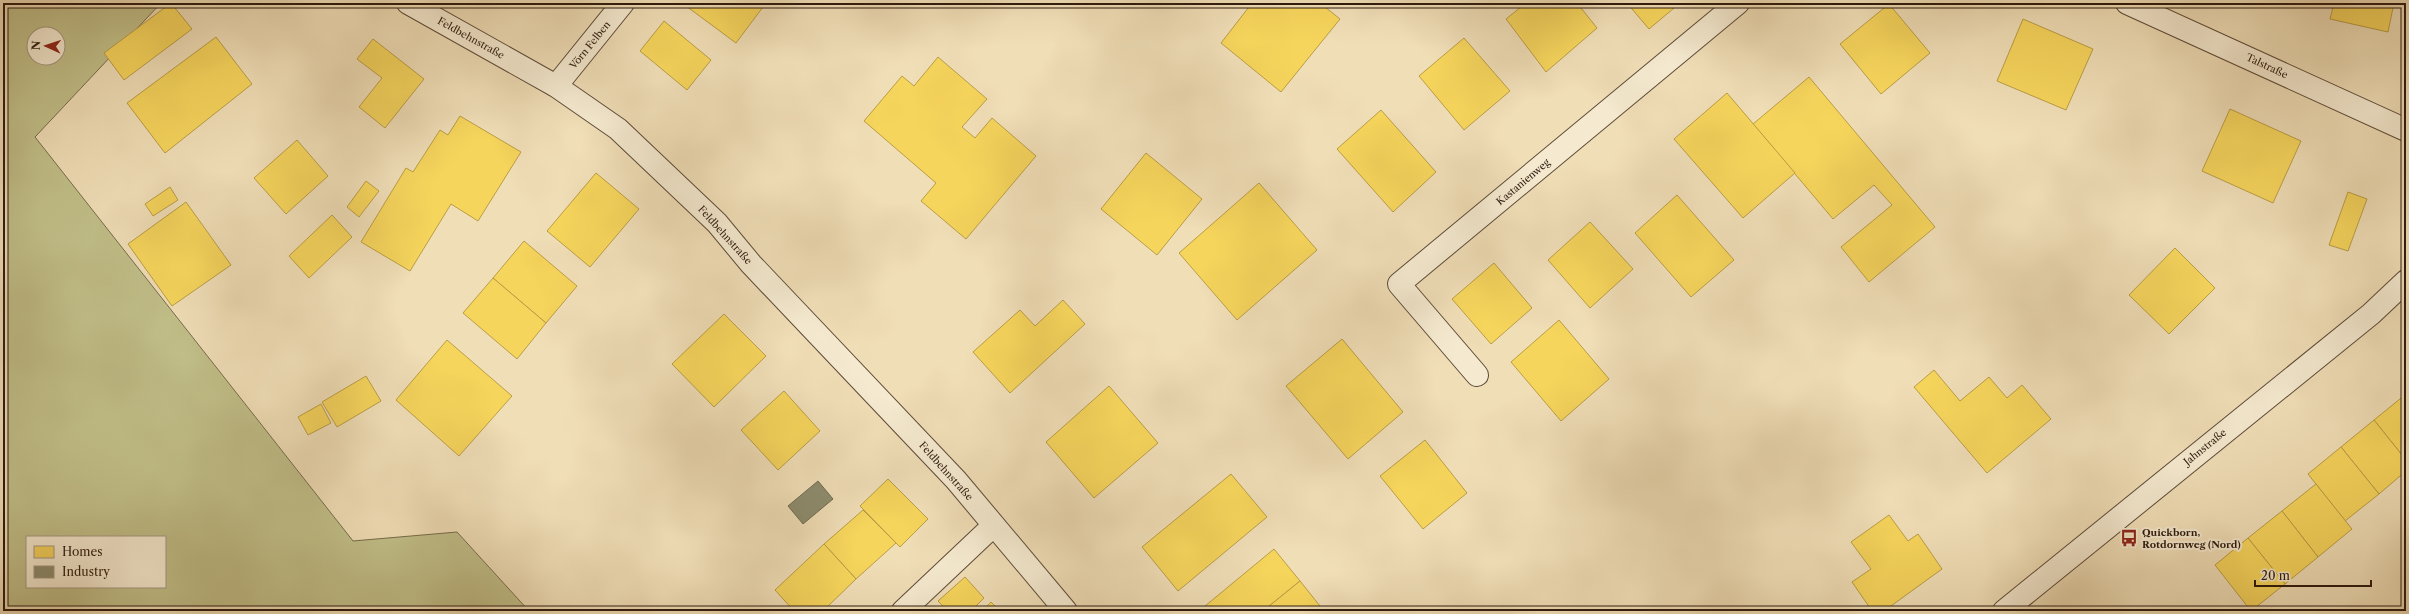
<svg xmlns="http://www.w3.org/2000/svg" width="2409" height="614" viewBox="0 0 2409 614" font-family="'Libre Caslon Text',serif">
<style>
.green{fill:#c1bf89;stroke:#776c4c;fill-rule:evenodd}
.homes{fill:#f6d55c;stroke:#ba9d45}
.industry{fill:#8c8c6e;stroke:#706a51}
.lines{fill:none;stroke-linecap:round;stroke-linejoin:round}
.minor-casing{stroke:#5e4b38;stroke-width:24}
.minor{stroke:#f5ead0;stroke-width:22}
.labels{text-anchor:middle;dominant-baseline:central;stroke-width:4;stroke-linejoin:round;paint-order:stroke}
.street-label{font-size:10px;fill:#2d1a0e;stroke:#f5ead0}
.poi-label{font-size:10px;font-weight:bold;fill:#2d1a0e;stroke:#f5ead0;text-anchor:start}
</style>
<rect width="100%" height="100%" fill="#f0deb7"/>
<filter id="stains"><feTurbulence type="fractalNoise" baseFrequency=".005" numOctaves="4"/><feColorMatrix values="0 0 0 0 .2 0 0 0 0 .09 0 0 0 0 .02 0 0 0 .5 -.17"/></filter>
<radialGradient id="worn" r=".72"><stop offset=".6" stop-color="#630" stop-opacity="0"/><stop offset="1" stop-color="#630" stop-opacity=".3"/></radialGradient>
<!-- green -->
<path class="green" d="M3,3h158l-126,134 318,404 104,-9 72,79h-526zM34,34h24v24h-24zM27,537h138v50h-138z"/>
<!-- homes -->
<g class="homes">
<polygon points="171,3 192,29 124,80 104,53"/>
<polygon points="682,3 766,3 736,43"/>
<polygon points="1252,3 1320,3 1340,19 1281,92 1221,43"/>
<polygon points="1526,3 1577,3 1597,28 1546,72 1506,19"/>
<polygon points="1627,3 1680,3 1649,29"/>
<polygon points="2334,3 2394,3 2388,32 2330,19"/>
<polygon points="1889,4 1930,53 1881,94 1840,44"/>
<polygon points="2023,19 2093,49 2066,110 1997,81"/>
<polygon points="664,21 711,60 687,90 640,51"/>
<polygon points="216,37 252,84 165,153 127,103"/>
<polygon points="1464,38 1510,91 1464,130 1419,76"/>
<polygon points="373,39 424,79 385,128 359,107 382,78 357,59"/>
<polygon points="938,57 987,99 962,127 975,138 992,118 1036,156 966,239 921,201 936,183 864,121 902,76 914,86"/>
<polygon points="1809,77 1935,227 1869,282 1841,247 1892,205 1874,185 1833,219 1753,124"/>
<polygon points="1727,93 1795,173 1743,218 1674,139"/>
<polygon points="2230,109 2301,141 2273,203 2202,171"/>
<polygon points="1381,110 1436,172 1393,212 1337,149"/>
<polygon points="460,116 521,152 478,221 451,204 410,271 361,242 406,168 413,172 440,130 448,135"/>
<polygon points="297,140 328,176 286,214 254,178"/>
<polygon points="1146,153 1202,199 1157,255 1101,209"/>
<polygon points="596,173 639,209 590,267 547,231"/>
<polygon points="366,181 379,191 359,217 347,207"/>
<polygon points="1259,183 1317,250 1237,320 1179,253"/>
<polygon points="170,187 178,200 153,216 145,204"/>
<polygon points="2348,192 2367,199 2348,251 2329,245"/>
<polygon points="1677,195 1734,260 1691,297 1635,233"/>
<polygon points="186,202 231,265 172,306 128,244"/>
<polygon points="332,215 352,237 309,278 289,256"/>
<polygon points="1590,222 1633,269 1590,308 1548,260"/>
<polygon points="524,241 577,286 546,323 493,278"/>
<polygon points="2175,248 2215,288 2169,334 2129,295"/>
<polygon points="1494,263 1532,308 1491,344 1452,299"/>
<polygon points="493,278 546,323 517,359 463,313"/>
<polygon points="1063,300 1085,324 1010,393 973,352 1020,310 1035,326"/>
<polygon points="724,314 766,356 714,407 672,364"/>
<polygon points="1559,320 1609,379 1561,421 1511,362"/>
<polygon points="1342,339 1403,412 1348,459 1286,386"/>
<polygon points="447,340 512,396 459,456 396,400"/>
<polygon points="1934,370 1960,401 1989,377 2007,398 2022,385 2051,419 1987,473 1914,387"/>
<polygon points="366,376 381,401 337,427 322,402"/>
<polygon points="1109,386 1158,443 1094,498 1046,442"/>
<polygon points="784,391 820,431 778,470 741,430"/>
<polygon points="2406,394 2406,460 2374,420"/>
<polygon points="321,404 331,423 308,435 298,417"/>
<polygon points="2374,420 2406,460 2406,471 2379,494 2341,447"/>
<polygon points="1425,440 1467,493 1423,529 1380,476"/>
<polygon points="2341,447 2379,494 2345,521 2308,474"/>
<polygon points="1231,474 1267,517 1178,591 1142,547"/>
<polygon points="888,479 928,519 900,547 860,506"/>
<polygon points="2316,484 2352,529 2318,557 2282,511"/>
<polygon points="863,510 896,543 856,579 824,544"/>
<polygon points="2282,511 2318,557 2285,584 2248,538"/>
<polygon points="1889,515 1908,541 1918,534 1942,569 1884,611 1872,611 1852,582 1871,569 1851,542"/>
<polygon points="2248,538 2285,584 2251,611 2215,565"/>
<polygon points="824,544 856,579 823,611 794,611 775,590"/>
<polygon points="1274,549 1300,581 1263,611 1199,611"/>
<polygon points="965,577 984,598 971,611 948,611 938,601"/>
<polygon points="1300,581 1324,611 1263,611"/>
<polygon points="991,602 1000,611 982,611"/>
</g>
<!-- industry -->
<polygon class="industry" points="818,481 833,499 803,524 788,506"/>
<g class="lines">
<!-- minor casing -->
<g class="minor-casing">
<g id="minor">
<polyline points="408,3 556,86 618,129 717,223 751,264 956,480 1066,611"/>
<polyline points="2127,3 2406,130"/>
<polyline points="556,86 623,3"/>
<polyline points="1477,375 1399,284 1738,3"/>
<polyline points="903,611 993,526"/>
<polyline points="2004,611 2371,314 2406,281"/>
</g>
</g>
<!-- minor -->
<use href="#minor" class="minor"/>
</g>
<!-- icons -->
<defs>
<g id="bus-bare" transform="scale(1.38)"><path d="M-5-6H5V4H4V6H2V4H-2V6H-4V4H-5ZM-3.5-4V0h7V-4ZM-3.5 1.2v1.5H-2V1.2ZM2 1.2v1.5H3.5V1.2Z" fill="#8f2418" stroke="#f5ead0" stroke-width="2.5" paint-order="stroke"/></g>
</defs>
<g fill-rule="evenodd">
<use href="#bus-bare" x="2129" y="538"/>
</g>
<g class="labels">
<!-- street labels -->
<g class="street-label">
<text transform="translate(471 38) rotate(29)">Feldbehnstraße</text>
<text transform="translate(590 45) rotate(-51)">Vörn Felben</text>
<text transform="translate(2267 66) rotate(25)">Talstraße</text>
<text transform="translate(1523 182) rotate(-40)">Kastanienweg</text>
<text transform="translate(725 235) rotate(48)">Feldbehnstraße</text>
<text transform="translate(2205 447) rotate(-39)">Jahnstraße</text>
<text transform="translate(946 471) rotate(48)">Feldbehnstraße</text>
</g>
<!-- poi labels -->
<g class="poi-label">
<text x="2142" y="532">Quickborn,<tspan x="2142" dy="12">Rotdornweg (Nord)</tspan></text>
</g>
</g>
<!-- margin -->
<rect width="2409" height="614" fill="none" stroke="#f0deb7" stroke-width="16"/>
<rect x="4" y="4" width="2401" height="606" fill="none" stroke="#2d1a0e" stroke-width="2"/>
<rect x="8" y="8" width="2393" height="598" fill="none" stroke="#2d1a0e"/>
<!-- legend -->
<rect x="26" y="536" width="140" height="52" fill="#f5ead0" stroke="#a59782"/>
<rect x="34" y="546" width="20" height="12" fill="#f6d55c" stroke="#a59782"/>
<text x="62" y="556" font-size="12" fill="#2d1a0e">Homes</text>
<rect x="34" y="566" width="20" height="12" fill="#8c8c6e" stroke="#a59782"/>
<text x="62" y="576" font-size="12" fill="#2d1a0e">Industry</text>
<!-- north arrow -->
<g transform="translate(46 46) rotate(273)"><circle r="19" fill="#f5ead0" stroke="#a59782"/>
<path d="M0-3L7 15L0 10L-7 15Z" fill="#8f2418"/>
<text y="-6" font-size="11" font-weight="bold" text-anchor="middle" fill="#2d1a0e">N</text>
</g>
<!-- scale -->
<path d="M2255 580v6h116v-6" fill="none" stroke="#2d1a0e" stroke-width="2"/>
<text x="2261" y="580" font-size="12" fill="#2d1a0e" stroke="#f5ead0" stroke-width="3" paint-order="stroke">20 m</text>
<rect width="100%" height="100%" filter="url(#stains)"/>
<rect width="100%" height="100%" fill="url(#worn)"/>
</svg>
